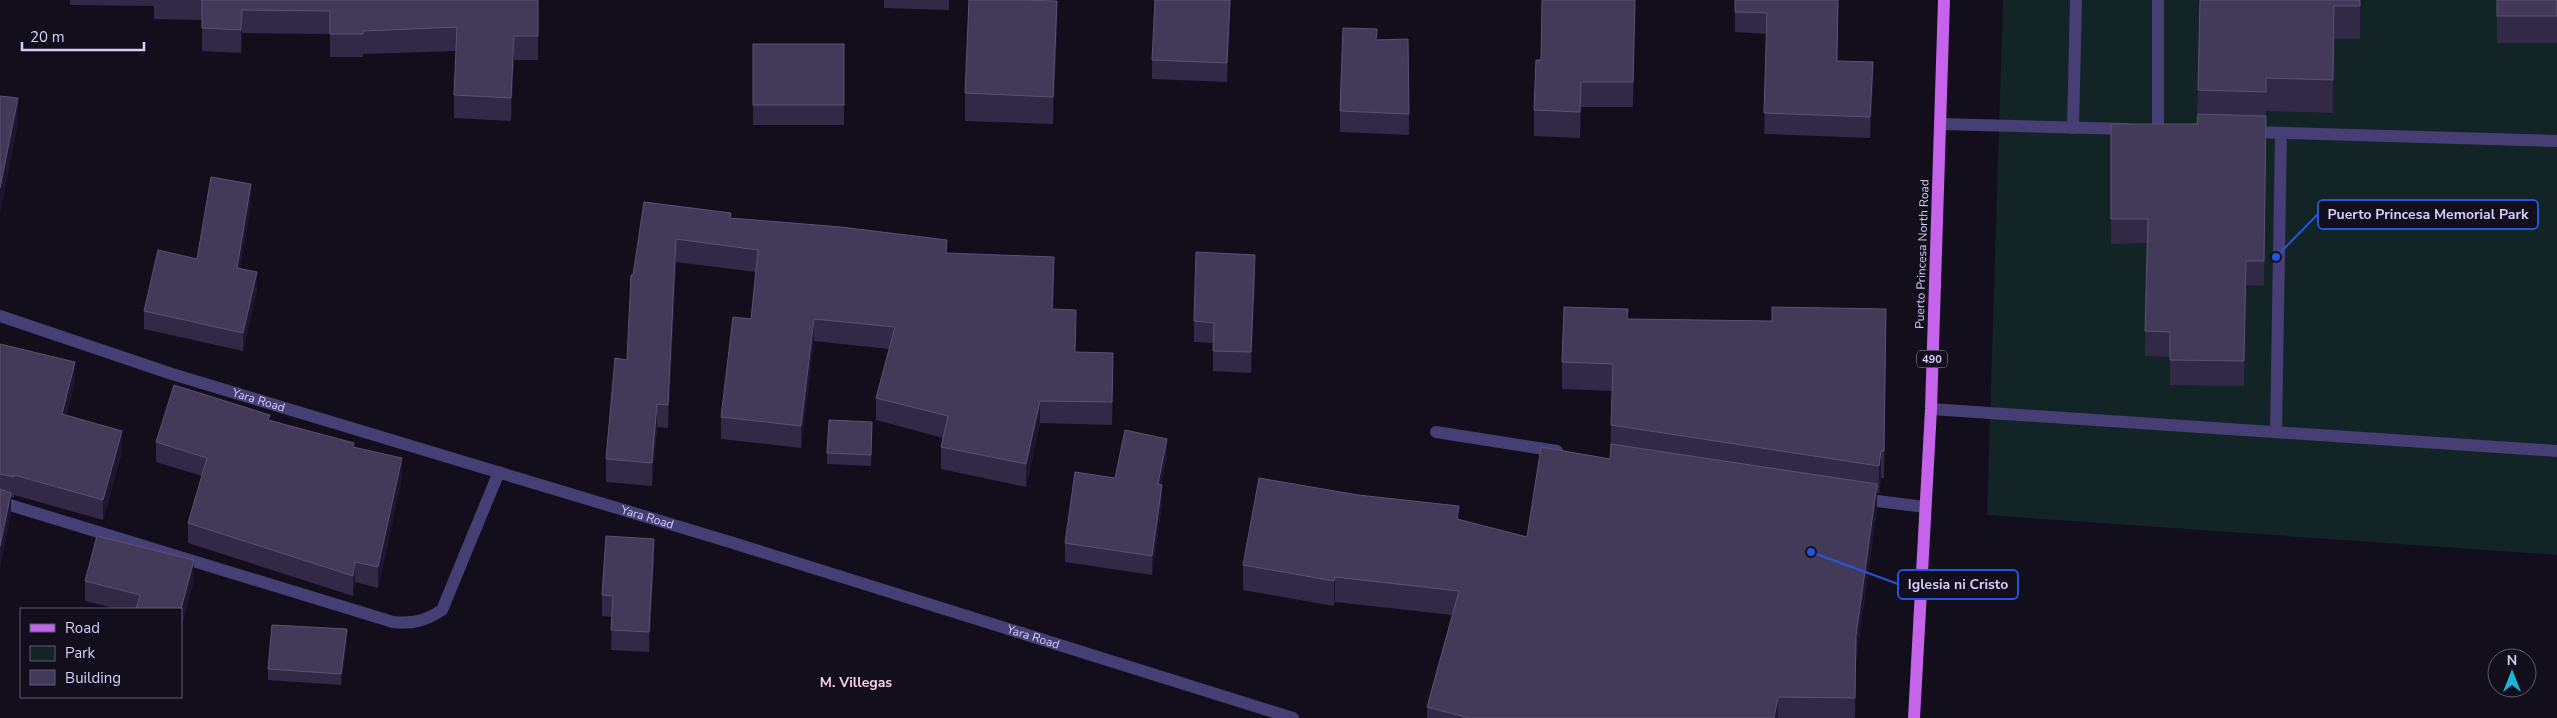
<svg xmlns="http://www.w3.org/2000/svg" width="2557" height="718" viewBox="0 0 2557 718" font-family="'Nunito Sans',sans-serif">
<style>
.green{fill:#122425}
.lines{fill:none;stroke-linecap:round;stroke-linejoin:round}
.lane{stroke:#463f75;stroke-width:12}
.street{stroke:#463f75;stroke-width:12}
.primary{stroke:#c564eb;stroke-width:12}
.wall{fill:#322947}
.shaded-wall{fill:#1d162e}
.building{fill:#433a5a;stroke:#5b5273}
.labels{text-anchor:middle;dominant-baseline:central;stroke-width:4;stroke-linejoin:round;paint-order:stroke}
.shield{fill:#120e1c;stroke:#9d95b7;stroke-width:1}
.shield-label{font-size:11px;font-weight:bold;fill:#d8cff9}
.street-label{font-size:12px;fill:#d8cff9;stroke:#120e1c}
.neighbourhood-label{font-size:14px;font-weight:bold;fill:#f9d1e7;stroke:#120e1c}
.leader{fill:none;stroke:#2654da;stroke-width:2}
.callout-dot{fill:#2654da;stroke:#120e1c;stroke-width:2}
.callout{fill:#120e1c;stroke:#2654da;stroke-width:2}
.callout-label{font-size:14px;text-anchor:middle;font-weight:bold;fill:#d8cff9}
</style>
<rect width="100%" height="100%" fill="#120e1c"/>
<!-- green -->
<polygon class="green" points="2003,0 2557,0 2557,555 1987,515"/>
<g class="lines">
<!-- lane -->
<g class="lane">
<polyline points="1940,124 2127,129"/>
<polyline points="2073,128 2076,0"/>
<polyline points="2158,130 2158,0"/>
<polyline points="2250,132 2557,141"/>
<polyline points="1931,409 2557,451"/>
<polyline points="2276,432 2281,133"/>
</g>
<!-- street -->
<g class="street">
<path id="s1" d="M0,316l172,58 558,168 563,176"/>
<polyline points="1436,432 1557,451"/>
<polyline points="1861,499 1925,507"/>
<path d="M0,502l393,120c20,2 32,-1 49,-12l57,-138"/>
</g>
<!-- primary -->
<polyline class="primary" points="1914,718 1931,409 1944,0"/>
</g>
<!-- wall -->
<g class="wall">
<polygon points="70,0 538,0 538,60 514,60 511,121 454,118 454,95 456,51 363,54 363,57 330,57 330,34 242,33 241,53 202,51 202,20 154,19 154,6 70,5"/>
<polygon points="884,0 949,0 949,10 884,8"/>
<polygon points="1230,0 1227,82 1152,79 1152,60"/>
<polygon points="1635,0 1633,107 1581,107 1580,138 1534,136 1534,110 1541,60"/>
<polygon points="1838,0 1837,61 1873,82 1870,138 1764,134 1767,34 1735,32 1735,12"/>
<polygon points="2200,0 2361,0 2360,39 2334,39 2333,113 2266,111 2264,286 2246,285 2244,386 2170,385 2170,357 2145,356 2147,243 2111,244 2111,124 2197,124"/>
<rect x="2497" y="0" width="60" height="43"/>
<polygon points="1057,29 1053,124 965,121 965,93"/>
<polygon points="1377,40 1409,114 1409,135 1340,132 1340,111"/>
<rect x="753" y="44" width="91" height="81"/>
<polygon points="644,202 731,218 947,253 1054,280 1053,309 1076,352 1113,376 1112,425 1040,423 1026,487 941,469 941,447 943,438 876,420 876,398 889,349 814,341 801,448 721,439 721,417 751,319 756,272 676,262 668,428 657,427 652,486 606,482 606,459 627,360"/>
<polygon points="251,203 240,268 257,290 243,351 144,329 144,311"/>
<polygon points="1255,276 1251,373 1213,371 1213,343 1194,342 1194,321"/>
<polygon points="1886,309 1884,478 1881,478 1879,493 1877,493 1877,509 1856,661 1855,718 1427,718 1427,707 1452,615 1335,602 1334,606 1243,590 1243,565 1459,519 1527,537 1610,459 1612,391 1562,389 1562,362 1628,319 1772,321"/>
<polygon points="0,344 75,382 66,415 122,451 103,520 14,495 14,498 11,497 11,514 0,566"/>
<polygon points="270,420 354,447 402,478 378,588 355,582 353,596 188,543 188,523 202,476 156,462 156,442"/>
<polygon points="872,433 871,466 827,464 827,453"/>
<polygon points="1167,457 1161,484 1162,503 1152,575 1065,562 1065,543 1115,478"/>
<polygon points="654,559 649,652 611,650 612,617 602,616 602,595"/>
<polygon points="85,581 194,581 181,609 117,609 85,601"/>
<polygon points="347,640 341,685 268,680 268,669"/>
</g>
<!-- shaded-wall -->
<g class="shaded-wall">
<polygon points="1230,0 1230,8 1227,82 1227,63"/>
<polygon points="2360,0 2361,0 2360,39"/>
<polygon points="1057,1 1057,29 1053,124 1053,97"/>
<polygon points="2334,6 2334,39 2333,113 2333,80"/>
<polygon points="242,10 242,33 241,53 241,30"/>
<polygon points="514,36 514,60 511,121 511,98"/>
<polygon points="1873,62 1873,82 1870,138 1870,117"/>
<polygon points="1581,82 1581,107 1580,138 1580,112"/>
<polygon points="18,98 18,124 0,214 0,188"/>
<polygon points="251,184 251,203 237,286 237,268"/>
<polygon points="676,239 676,262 668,428 668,405"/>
<polygon points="1255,255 1255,276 1251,373 1251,352"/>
<polygon points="1054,257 1054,280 1052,332 1052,309"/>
<polygon points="2246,261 2246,285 2244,386 2244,361"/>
<polygon points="257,272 257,290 243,351 243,333"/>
<polygon points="814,319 814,341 801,448 801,426"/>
<polygon points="75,362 75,382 62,434 62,414"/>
<polygon points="1040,401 1040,423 1026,487 1026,464"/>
<polygon points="657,404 657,427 652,486 652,463"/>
<polygon points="122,431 122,451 103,520 103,500"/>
<polygon points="1167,439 1167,457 1158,502 1158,484"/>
<polygon points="1881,451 1881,478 1879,493 1879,466"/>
<polygon points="402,458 402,478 378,588 378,567"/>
<polygon points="1877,484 1877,509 1856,661 1855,718 1856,636"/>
<polygon points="1162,485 1162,503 1152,575 1152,556"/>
<polygon points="11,493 11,514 0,566 0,546"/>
<polygon points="654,539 654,559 649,652 649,632"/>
<polygon points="194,560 194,581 181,629 181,609"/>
<polygon points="355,562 355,582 353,596 353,576"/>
<polygon points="1335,577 1335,602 1334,606 1334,581"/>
<polygon points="347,629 347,640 341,685 341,674"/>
<polygon points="1778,697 1778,718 1774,718"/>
</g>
<!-- building -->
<g class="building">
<polygon points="202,0 538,0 538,36 514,36 511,98 454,95 457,27 363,31 363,34 330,34 330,11 242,10 241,30 202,28"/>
<polygon points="969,0 1020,0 1057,1 1053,97 965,93"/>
<polygon points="1155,0 1230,0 1227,63 1152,60"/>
<polygon points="1542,0 1635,0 1633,82 1581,82 1580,112 1534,110 1536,60 1541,60"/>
<polygon points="1735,0 1838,0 1837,61 1873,62 1870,117 1764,113 1767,13 1735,12"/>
<polygon points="2200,0 2360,0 2360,6 2334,6 2333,80 2266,78 2266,92 2198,90"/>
<rect x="2497" y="0" width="60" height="16"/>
<polygon points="1343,28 1377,29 1376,40 1408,39 1409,114 1340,111"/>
<rect x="753" y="44" width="91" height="61"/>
<polygon points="0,96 18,98 0,188"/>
<polygon points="2198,114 2266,116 2264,261 2246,261 2244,361 2170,360 2170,332 2145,331 2148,219 2111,219 2111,124 2197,124"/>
<polygon points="211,177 251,184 237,268 257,272 243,333 144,311 158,250 197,259"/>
<polygon points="644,202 731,213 730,218 841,227 947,240 946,253 1054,257 1052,309 1076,310 1075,352 1113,353 1112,402 1040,401 1026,464 941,447 948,416 876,398 895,327 814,319 801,426 721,417 733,317 751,319 758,250 676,239 668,405 657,404 652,463 606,459 615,358 627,360 631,275 633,275"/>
<polygon points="1196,252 1255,255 1251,352 1213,351 1214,323 1194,321"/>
<polygon points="1564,307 1628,309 1627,319 1772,321 1772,307 1886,309 1884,451 1881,451 1879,466 1611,425 1613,364 1562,362"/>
<polygon points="0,344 75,362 62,414 122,431 103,500 14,475 14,477 0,474"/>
<polygon points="174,385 270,415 268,420 354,443 353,447 402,458 378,567 355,562 353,576 188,523 207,458 156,442"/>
<polygon points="829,420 872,422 871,455 827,453"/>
<polygon points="1125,430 1167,439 1158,484 1162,485 1152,556 1065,543 1075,472 1115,478"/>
<polygon points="1611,444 1877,484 1856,636 1855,698 1778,697 1774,718 1469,718 1427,707 1459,591 1335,577 1334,581 1243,565 1259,478 1358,495 1459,506 1457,519 1527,537 1541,447 1610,459"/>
<polygon points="0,489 11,493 0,546"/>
<polygon points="97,536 194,560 181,609 136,609 140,595 85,581"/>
<polygon points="606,536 654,539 649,632 611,630 613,596 602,595"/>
<polygon points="272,625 347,629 341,674 268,669"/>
</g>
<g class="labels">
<!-- shield labels -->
<rect class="shield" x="1917" y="350.5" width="30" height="17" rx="4"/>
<g class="shield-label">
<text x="1932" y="359">490</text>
</g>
<!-- street labels -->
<g class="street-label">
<text transform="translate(1922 254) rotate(-88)">Puerto Princesa North Road</text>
<text stroke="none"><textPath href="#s1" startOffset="272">Yara Road</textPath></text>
<text stroke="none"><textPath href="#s1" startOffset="678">Yara Road</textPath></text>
<text stroke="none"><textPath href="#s1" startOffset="1082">Yara Road</textPath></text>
</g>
<!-- neighbourhood labels -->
<g class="neighbourhood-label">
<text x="856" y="682">M. Villegas</text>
</g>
</g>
<!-- callouts -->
<path class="leader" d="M2276 257L2318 214M1811 552L1898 584"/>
<g class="callout-dot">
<circle cx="2276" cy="257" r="5"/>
<circle cx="1811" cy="552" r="5"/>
</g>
<g class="callout">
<rect x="2318" y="200" width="220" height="29" rx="5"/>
<rect x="1898" y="570" width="120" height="29" rx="5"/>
</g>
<g class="callout-label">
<text x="2428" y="219">Puerto Princesa Memorial Park</text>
<text x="1958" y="589">Iglesia ni Cristo</text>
</g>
<!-- legend -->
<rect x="20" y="608" width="162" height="90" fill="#120e1c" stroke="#615b74"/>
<rect x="30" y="624" width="25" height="8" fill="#c564eb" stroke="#615b74"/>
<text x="65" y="633" font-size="15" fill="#d8cff9">Road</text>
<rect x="30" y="646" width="25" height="15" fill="#122425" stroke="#615b74"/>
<text x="65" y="658" font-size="15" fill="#d8cff9">Park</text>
<rect x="30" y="670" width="25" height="15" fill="#433a5a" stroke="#615b74"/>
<text x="65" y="683" font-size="15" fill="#d8cff9">Building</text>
<!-- north arrow -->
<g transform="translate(2512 673)"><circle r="24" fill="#120e1c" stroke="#615b74"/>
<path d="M0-4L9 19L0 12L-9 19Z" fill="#1cb4d7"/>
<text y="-8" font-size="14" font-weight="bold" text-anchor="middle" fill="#d8cff9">N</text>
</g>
<!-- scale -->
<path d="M22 42v8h122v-8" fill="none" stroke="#d8cff9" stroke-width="2.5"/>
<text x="30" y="42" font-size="15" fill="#d8cff9" stroke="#120e1c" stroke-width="4" paint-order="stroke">20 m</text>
</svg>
